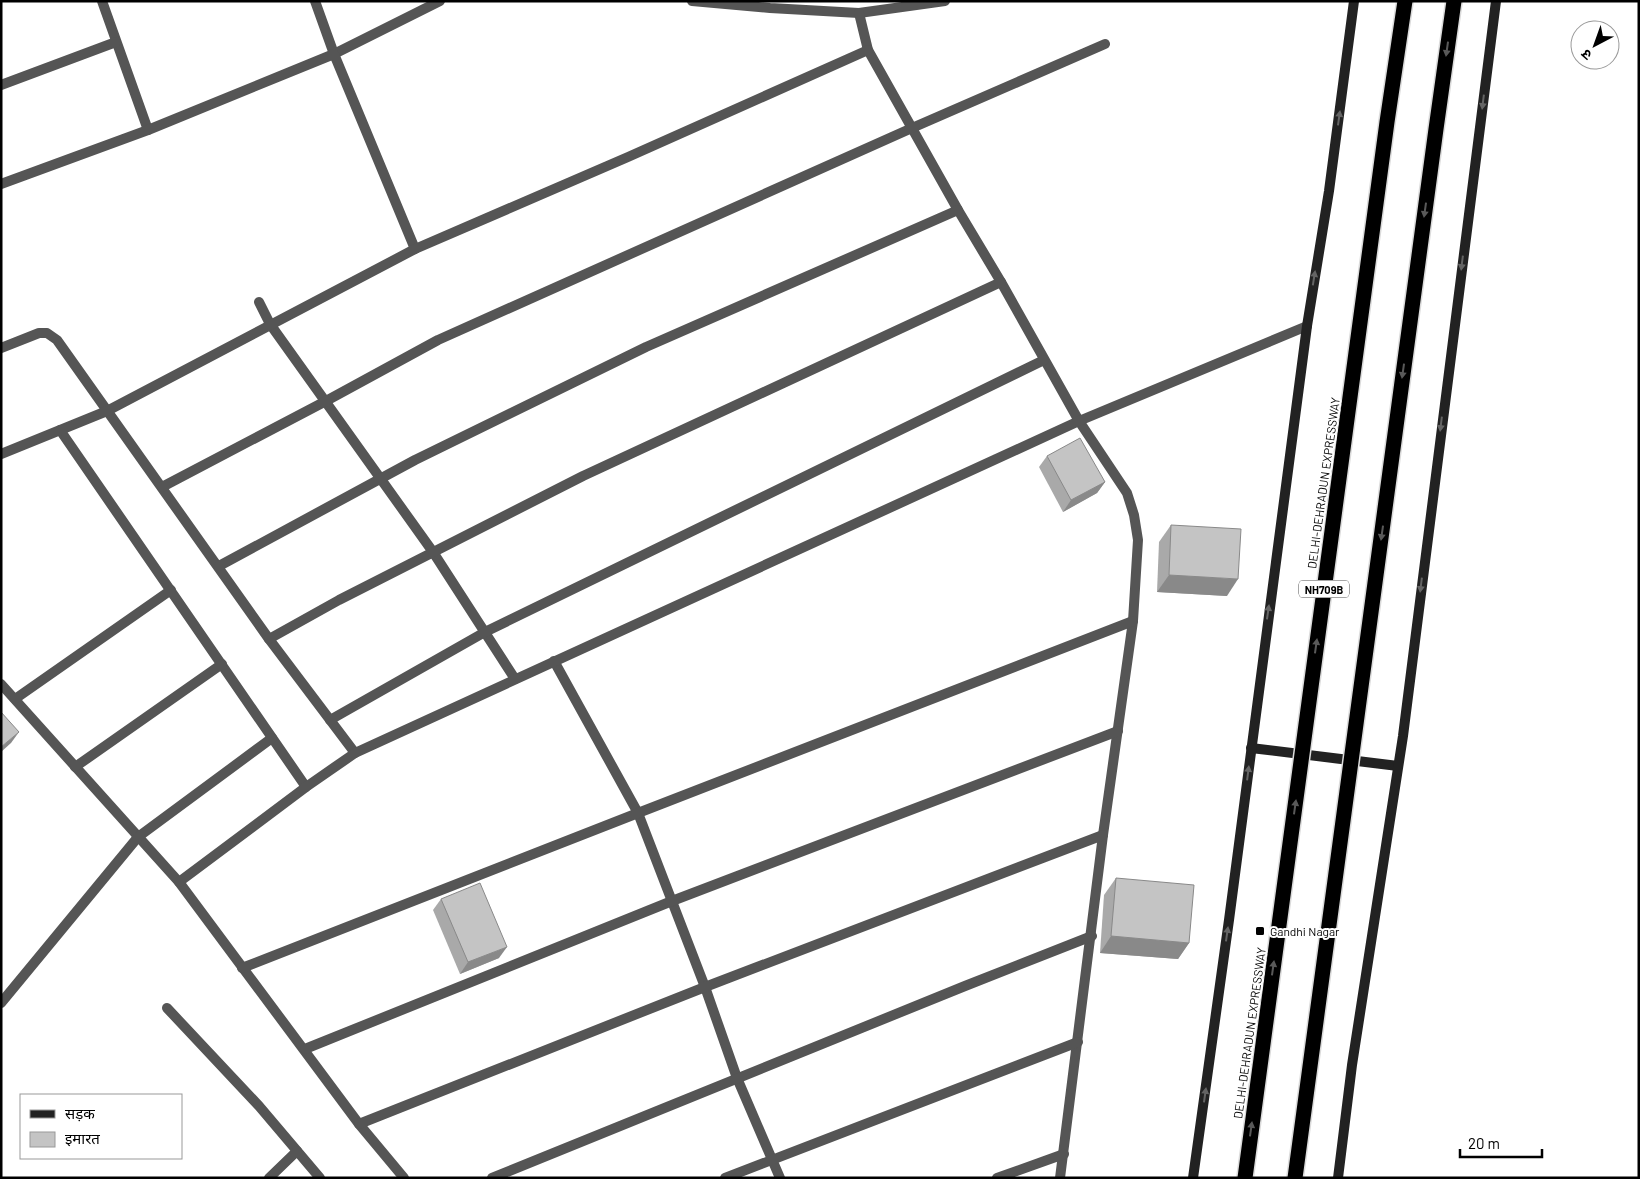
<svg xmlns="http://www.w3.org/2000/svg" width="1640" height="1179" viewBox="0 0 1640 1179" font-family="Barlow,'Noto Sans Devanagari',sans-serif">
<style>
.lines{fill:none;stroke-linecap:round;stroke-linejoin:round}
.street{stroke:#555;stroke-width:10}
.secondary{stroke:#222;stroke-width:10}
.highway-bridge-casing{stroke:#dbdbdb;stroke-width:18;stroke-linecap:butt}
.highway-bridge{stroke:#000;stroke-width:15}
.wall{fill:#a9a9a9}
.shaded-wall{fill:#898989}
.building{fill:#c4c4c4;stroke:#898989}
.oneway{fill:#595959}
.oneway2{fill:#646464}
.poi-dot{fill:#000;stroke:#fff;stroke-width:2}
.labels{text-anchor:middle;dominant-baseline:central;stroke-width:4;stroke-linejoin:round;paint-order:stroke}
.shield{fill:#fff;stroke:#4c4c4c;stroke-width:1}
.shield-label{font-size:11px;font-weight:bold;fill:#000}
.street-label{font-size:12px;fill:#000;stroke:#fff}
.poi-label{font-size:12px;fill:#000;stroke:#fff;text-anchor:start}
</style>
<rect width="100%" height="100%" fill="#fff"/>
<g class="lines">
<!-- street -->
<g class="street">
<polyline points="102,1 148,130"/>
<polyline points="315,1 334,54 440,1"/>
<polyline points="692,1 770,8 859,13 945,1"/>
<polyline points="859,13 868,50 958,210 1001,282 1079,421 1127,493 1134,515 1138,540 1133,621 1103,835 1060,1178"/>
<polyline points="1,85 116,42"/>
<polyline points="1,184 148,130 334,54 415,249"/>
<polyline points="259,302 270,324 433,552 515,679"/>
<polyline points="1,348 39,333 47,333 57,340 269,639 355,753"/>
<polyline points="60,430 306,787"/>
<polyline points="1,454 107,411 415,249 628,157 868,50"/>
<polyline points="162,487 326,401 438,340 912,128 1105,44"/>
<polyline points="219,566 415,460 646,347 958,210"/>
<polyline points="269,639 339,600 583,476 1001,282"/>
<polyline points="554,661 638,813 705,987 737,1078 780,1178"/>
<polyline points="1,684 179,882 359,1124 404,1178"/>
<polyline points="15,699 171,590"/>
<polyline points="330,720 485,632 1044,360"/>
<polyline points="75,767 222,664"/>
<polyline points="179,882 306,787 355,753 1079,421 1307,326"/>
<polyline points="242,968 638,813 1133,621"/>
<polyline points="1,1003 138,837 272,738"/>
<polyline points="167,1008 259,1106 320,1178"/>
<polyline points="305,1049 672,901 1118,731"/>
<polyline points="359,1124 705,987 1103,835"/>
<polyline points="269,1178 297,1151"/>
<polyline points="492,1178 965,986 1092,936"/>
<polyline points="725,1178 1078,1042"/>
<polyline points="997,1178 1064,1154"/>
</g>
<!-- secondary -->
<g class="secondary">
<polyline points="1251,748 1398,766"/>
<polyline points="1193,1178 1229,920 1307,326 1329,191 1354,1"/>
<polyline points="1338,1178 1352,1065 1403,736 1496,1"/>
</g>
<!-- highway-bridge casing -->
<g class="highway-bridge-casing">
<g id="highway-bridge">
<polyline points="1245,1178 1387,122 1405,1"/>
<polyline points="1295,1178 1436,129 1454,1"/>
</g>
</g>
<!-- highway-bridge -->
<use href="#highway-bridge" class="highway-bridge"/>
</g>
<!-- wall -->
<g class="wall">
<polygon points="1047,456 1105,482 1097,493 1063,512 1039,467"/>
<polygon points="1171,525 1227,596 1157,592 1159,542"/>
<polygon points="1116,878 1189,943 1178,959 1100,953 1104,895"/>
<polygon points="441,899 499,958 460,974 433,910"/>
</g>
<!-- shaded-wall -->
<g class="shaded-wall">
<polygon points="1105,482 1097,493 1063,512 1071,500"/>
<polygon points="1169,575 1238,579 1227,596 1157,592"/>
<polygon points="19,732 11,743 1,752 1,747"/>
<polygon points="1111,936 1189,943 1178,959 1100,953"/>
<polygon points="507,947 499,958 460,974 468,962"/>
</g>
<!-- building -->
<g class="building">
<polygon points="1080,438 1105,482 1071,500 1047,456"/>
<polygon points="1171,525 1241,529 1238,579 1169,575"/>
<polygon points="1,712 19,732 1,747"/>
<polygon points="1116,878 1194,885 1189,943 1111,936"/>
<polygon points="480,883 507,947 468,962 441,899"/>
</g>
<!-- one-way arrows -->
<defs><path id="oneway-solid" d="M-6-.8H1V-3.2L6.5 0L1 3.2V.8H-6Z" transform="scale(1.25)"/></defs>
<g class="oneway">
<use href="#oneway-solid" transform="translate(1447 49) rotate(98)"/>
<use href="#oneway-solid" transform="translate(1425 210) rotate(98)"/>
<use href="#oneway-solid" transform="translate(1403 371) rotate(98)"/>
<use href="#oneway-solid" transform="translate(1382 533) rotate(98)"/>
<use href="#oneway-solid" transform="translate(1316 646) rotate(-82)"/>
<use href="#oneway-solid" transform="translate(1295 807) rotate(-82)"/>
<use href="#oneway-solid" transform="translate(1273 968) rotate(-82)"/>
<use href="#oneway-solid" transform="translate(1251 1129) rotate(-82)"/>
</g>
<g class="oneway2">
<use href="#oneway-solid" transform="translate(1483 102) rotate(97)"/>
<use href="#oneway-solid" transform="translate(1339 118) rotate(-82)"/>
<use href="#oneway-solid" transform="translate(1462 263) rotate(97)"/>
<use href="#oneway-solid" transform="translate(1314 278) rotate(-81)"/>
<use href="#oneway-solid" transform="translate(1441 424) rotate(97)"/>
<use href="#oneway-solid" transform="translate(1421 585) rotate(97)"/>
<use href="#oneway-solid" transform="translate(1268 612) rotate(-82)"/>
<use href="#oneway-solid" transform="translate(1248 773) rotate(-83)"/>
<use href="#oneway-solid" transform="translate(1227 934) rotate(-82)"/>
<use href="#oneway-solid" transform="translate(1205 1095) rotate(-82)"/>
</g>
<!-- markers -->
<rect class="poi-dot" x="1255" y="926" width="10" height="10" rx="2.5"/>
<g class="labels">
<!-- shield labels -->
<rect class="shield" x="1299" y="580.5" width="50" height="17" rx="4"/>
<g class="shield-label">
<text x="1324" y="589">NH709B</text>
</g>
<!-- street labels -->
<g class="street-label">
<text transform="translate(1323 483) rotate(-82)">DELHI-DEHRADUN EXPRESSWAY</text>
<text transform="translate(1249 1033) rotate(-82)">DELHI-DEHRADUN EXPRESSWAY</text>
</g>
<!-- poi labels -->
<g class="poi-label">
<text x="1270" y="931">Gandhi Nagar</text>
</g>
</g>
<!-- border -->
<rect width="1640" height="1179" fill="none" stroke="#000000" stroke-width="5"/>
<!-- legend -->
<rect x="20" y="1094" width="162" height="65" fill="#ffffff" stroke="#999999"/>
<rect x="30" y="1110" width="25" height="8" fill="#222222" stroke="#999999"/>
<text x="65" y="1119" font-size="15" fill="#000000">सड़क</text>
<rect x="30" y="1132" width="25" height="15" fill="#c4c4c4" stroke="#999999"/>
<text x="65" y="1144" font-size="15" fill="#000000">इमारत</text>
<!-- north arrow -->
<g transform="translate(1595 45) rotate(221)"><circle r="24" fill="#ffffff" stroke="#999999"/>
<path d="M0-4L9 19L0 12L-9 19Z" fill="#000000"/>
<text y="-8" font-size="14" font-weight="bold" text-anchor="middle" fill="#000000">उ</text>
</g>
<!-- scale -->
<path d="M1460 1149v8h82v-8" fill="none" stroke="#000000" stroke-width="2.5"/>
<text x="1468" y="1149" font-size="15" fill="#000000" stroke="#ffffff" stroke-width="4" paint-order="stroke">20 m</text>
</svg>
